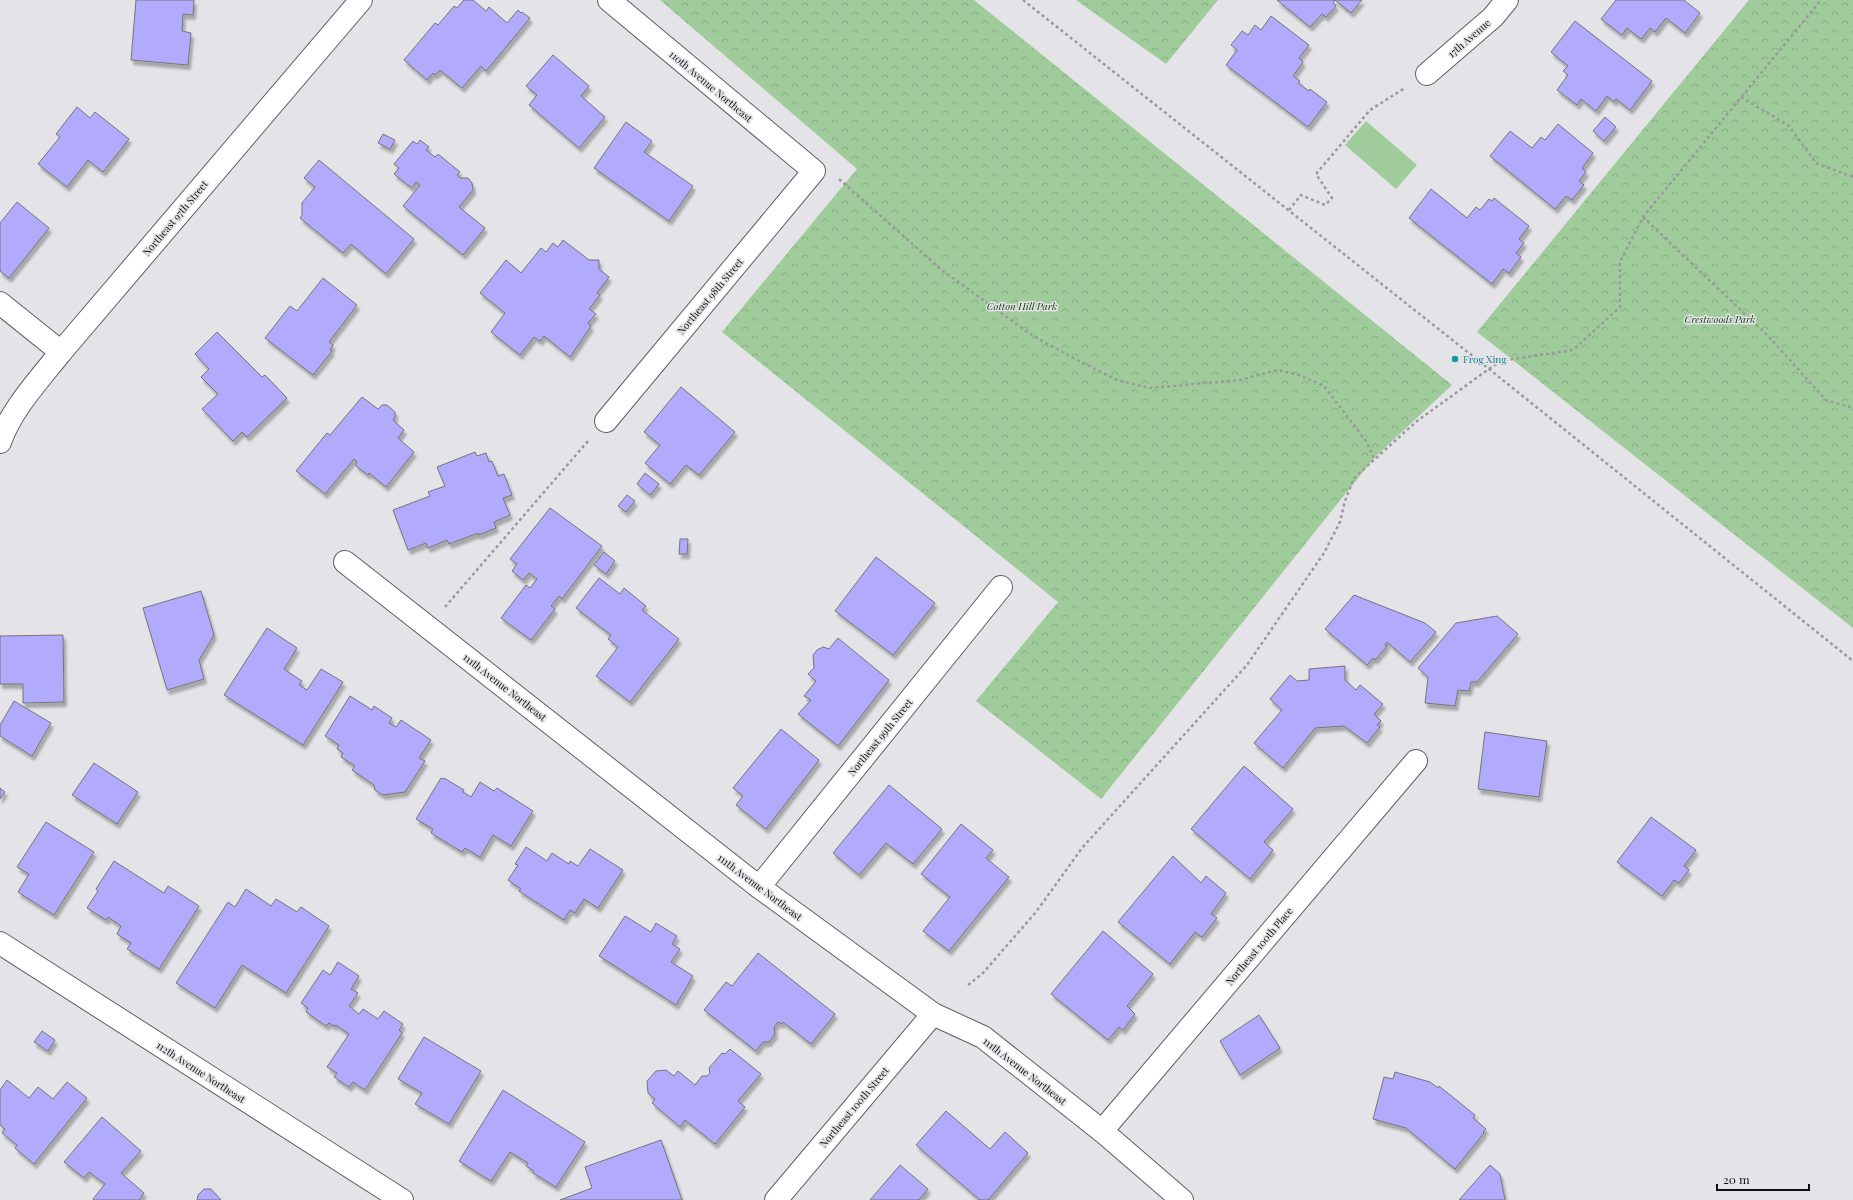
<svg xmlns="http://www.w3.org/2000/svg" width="1853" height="1200" viewBox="0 0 1853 1200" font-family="'Playfair Display',serif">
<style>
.green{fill:#9fcc9a}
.forest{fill:url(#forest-crowns)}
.building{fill:#b2aafc;stroke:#757578;filter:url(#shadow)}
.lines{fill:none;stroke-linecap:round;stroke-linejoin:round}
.minor-casing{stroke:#5f5f63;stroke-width:24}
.tertiary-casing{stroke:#5f5f63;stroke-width:24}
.path{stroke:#9a9a9d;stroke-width:2.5;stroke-dasharray:3 3;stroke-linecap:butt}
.minor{stroke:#fff;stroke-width:22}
.tertiary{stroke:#fff;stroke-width:22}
.culture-dot{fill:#0f9aa8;stroke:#e4e4e8;stroke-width:1.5}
.labels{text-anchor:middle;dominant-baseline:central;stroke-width:3;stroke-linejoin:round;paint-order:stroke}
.street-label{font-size:10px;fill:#0e0e0f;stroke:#e4e4e8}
.park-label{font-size:10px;font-style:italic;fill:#0f3a0b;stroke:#e4e4e8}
.culture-label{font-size:10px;fill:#0d838f;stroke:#e4e4e8;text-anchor:start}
</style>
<defs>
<pattern id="forest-crowns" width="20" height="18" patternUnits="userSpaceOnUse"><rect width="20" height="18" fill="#9fcc9a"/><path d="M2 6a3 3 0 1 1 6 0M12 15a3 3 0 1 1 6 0" fill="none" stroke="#88ae84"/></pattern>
<filter id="shadow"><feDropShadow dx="2.5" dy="4.5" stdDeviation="1" flood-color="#0004"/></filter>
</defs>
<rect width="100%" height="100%" fill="#e4e4e8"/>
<!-- green -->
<polygon class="green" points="1366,121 1417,165 1396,189 1345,145"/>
<!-- forest -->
<g class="forest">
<polygon points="660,0 974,0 1452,385 1374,458 1101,799 976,701 1058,602 722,332 857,169"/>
<polygon points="1076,0 1218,0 1166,64"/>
<polygon points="1749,0 1853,0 1853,628 1477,332"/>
</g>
<!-- building -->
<g class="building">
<polygon points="136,0 194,0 193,15 183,14 182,31 191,33 188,65 131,60"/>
<polygon points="464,0 473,0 486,11 489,7 507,23 518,10 521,13 522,12 530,18 486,71 481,66 462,88 440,70 435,75 433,73 427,80 404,60 435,23 438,25 454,6 457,8"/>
<polygon points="1277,0 1335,0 1333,3 1336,6 1326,17 1322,14 1310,27"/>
<polygon points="1335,0 1362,0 1351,13"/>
<polygon points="1616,0 1684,0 1700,13 1685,33 1666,18 1655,32 1650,28 1641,39 1627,28 1622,35 1601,19"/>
<polygon points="1271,16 1309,45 1299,58 1303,62 1293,76 1300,81 1298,83 1309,91 1310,89 1327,102 1308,127 1226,65 1237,50 1231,45 1242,31 1248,35 1255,25 1261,30"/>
<polygon points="1575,21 1652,81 1630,110 1616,99 1614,102 1607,96 1596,111 1581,99 1577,105 1557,90 1568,75 1563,71 1568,66 1551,52"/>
<polygon points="553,55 589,86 581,96 605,117 579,148 529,105 537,95 526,86"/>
<polygon points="77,107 90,118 95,112 129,139 103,172 88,160 67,187 38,164 60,137 56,134"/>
<polygon points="1605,117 1616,127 1604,141 1593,131"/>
<polygon points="626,122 652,141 644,152 693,186 669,221 594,168"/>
<polygon points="1558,124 1593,153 1582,168 1586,172 1579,181 1584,185 1572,200 1566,196 1555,209 1490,156 1510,131 1532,148 1541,137 1545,140"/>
<polygon points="383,134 395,140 390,149 378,143"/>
<polygon points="420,140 429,147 426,150 435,157 438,154 460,172 457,175 460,178 468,178 472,183 473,190 459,207 485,228 463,255 403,206 420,185 416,182 412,188 394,174 399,168 394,164 413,141 417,144"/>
<polygon points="319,160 414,239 386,274 351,244 343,253 300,218 302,215 302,203 315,187 304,178"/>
<polygon points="1431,189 1467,218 1476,207 1480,210 1489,199 1492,201 1494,198 1529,226 1519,239 1524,243 1516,253 1521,257 1509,273 1503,269 1492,284 1409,218"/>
<polygon points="17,202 49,228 9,278 0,271 0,223"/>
<polygon points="563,240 589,260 599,260 599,269 609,277 597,293 600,295 589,309 596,314 588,323 591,326 570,357 544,336 540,341 534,337 520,355 491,332 505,313 480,293 506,260 521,273 541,248 546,252 553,243 558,247"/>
<polygon points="323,278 357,305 329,342 333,345 330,350 332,351 313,375 265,338 290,306 297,311"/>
<polygon points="217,332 262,377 265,375 287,398 247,437 242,432 233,441 202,409 218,394 201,377 209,369 195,354"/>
<polygon points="681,387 735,432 699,475 686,465 670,484 645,463 660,445 644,432"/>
<polygon points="362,397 378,409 382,405 387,405 395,412 395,417 393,420 404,430 398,438 414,452 386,487 369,473 368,475 355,465 357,462 354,459 325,494 296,471 327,433 330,435"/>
<polygon points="475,452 477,456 486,453 489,462 492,461 498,476 504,474 512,495 503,498 510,515 494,522 496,528 478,535 478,533 449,544 447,540 428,548 426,543 408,550 393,510 430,496 428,492 445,486 437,467"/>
<polygon points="645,473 659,484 650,495 637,484"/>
<polygon points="627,495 635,501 626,512 618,506"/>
<polygon points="550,508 602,546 562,599 559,596 551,606 555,609 531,640 501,618 526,585 530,588 537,579 529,573 523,580 512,571 517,564 510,559"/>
<polygon points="680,539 688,539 687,554 679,554"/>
<polygon points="604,552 615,561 606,574 594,565"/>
<polygon points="876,557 935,603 893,655 835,611"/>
<polygon points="599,578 620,594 624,588 646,606 642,610 679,639 630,702 596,676 618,647 608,639 611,635 576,608"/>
<polygon points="201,591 214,635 199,660 204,679 167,690 143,608"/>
<polygon points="1354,595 1425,623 1436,632 1410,662 1387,642 1385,645 1387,646 1375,660 1373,658 1367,665 1325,629"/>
<polygon points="1497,616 1518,634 1477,682 1471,682 1469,691 1458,690 1455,706 1425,703 1428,677 1418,668 1456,623"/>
<polygon points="267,628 297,648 284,669 302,681 299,685 307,690 321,669 343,682 303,745 224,695"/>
<polygon points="63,635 64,702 23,703 23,684 0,684 0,636"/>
<polygon points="838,638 889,680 838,746 798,714 811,700 804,696 816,681 808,674 814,668 813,655 817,650 823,647 829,649"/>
<polygon points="1345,666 1345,680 1356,690 1360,685 1383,704 1374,714 1381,721 1377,725 1380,727 1367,743 1344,726 1315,728 1283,768 1254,743 1282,710 1270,699 1290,675 1297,681 1309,680 1309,669"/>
<polygon points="350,696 372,710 374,706 392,718 389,723 396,727 401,720 431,740 419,758 425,761 405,792 383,795 375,790 374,785 352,770 355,766 341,757 343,753 337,749 339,745 325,736"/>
<polygon points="14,701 51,723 32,756 0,736 0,725"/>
<polygon points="781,729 819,760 766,829 736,805 743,796 733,788"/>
<polygon points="1485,732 1547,741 1539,797 1478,789"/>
<polygon points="94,763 138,792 117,824 72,795"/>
<polygon points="1244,766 1293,809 1264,842 1273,850 1250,879 1191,829"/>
<polygon points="441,778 443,779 444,778 464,790 463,792 471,797 480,782 494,791 497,788 533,811 511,846 493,835 480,857 465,848 462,852 431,833 433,829 416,819"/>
<polygon points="889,785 942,829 913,864 886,843 859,875 833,853"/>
<polygon points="0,788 5,792 0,799"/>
<polygon points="1651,817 1696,850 1684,866 1689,870 1679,883 1674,880 1662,896 1617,862"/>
<polygon points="46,822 94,852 54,915 18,892 29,874 17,867"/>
<polygon points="961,824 993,850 986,858 1009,877 949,951 923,931 950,897 921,874"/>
<polygon points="526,847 547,861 552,853 569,864 570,861 578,866 590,849 623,870 598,908 584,899 575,913 570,910 564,920 519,891 521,889 508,880 518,865 515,864"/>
<polygon points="1173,856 1201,883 1206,876 1226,893 1211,914 1217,918 1202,937 1195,932 1170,964 1118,922"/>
<polygon points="114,861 164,893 168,886 199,906 159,969 127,949 131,943 117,934 121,926 108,917 106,920 87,908 98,891 96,889"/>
<polygon points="246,889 271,906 276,899 297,912 301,907 329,926 286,993 242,965 215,1008 176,983 228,902 235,907"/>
<polygon points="625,916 651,932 656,923 677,936 672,944 680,949 671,962 693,976 676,1005 599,956"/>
<polygon points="1103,931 1153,974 1127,1006 1135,1014 1123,1030 1119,1027 1108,1040 1051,994"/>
<polygon points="758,953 835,1014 811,1044 783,1022 781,1024 778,1022 774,1027 775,1034 769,1042 763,1042 756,1051 704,1010 726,982 732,986"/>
<polygon points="338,962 359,976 351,989 358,993 349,1006 359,1014 363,1009 378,1019 384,1011 403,1024 399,1030 402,1033 365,1090 353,1082 349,1087 334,1077 337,1073 327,1067 349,1034 336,1025 334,1026 329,1023 326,1026 306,1012 308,1008 301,1003 323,970 330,975"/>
<polygon points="1259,1015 1280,1048 1240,1075 1220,1041"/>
<polygon points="42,1031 55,1040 48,1051 34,1042"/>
<polygon points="424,1037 481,1071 449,1124 415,1104 422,1093 398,1079"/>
<polygon points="730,1049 761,1074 738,1101 745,1107 715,1144 685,1120 680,1127 652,1103 655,1099 648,1093 647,1081 656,1071 666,1070 674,1076 678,1071 695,1085 702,1076 707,1076 710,1073 709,1068 722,1053 725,1054"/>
<polygon points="1395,1072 1430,1082 1438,1088 1439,1086 1475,1115 1473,1118 1486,1129 1483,1132 1484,1133 1455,1169 1406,1128 1373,1119 1384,1077 1393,1079"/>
<polygon points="7,1080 29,1098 38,1087 53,1099 67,1082 87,1098 34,1164 15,1148 17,1145 2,1133 5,1129 0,1125 0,1090"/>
<polygon points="503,1090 585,1142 556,1187 533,1173 534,1171 526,1166 528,1163 510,1152 491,1181 459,1161"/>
<polygon points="946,1111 990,1149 1005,1132 1028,1153 988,1200 980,1200 916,1145"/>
<polygon points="102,1117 141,1151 121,1173 144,1193 139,1200 94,1200 93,1199 105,1184 89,1172 84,1178 64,1162"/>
<polygon points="661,1140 682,1200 560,1200 592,1188 585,1167"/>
<polygon points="900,1165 928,1189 919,1200 870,1200"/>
<polygon points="1490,1165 1500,1174 1505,1200 1459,1200"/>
<polygon points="204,1189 211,1189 221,1200 197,1200 198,1195"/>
</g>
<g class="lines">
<!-- minor casing -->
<g class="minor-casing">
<g id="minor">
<polyline points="1427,74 1493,17 1507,0"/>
<polyline points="0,303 61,352"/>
<polyline points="606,421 814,171 609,0"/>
<path d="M0,442c12,-34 39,-62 61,-90l300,-352"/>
<polyline points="345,562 759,887 933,1014 983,1037 1102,1131 1182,1200"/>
<polyline points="759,887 1001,587"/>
<polyline points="1102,1131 1416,761"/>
</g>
</g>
<!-- tertiary casing -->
<g class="tertiary-casing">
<g id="tertiary">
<polyline points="0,943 402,1200"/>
<polyline points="776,1200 933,1014"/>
</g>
</g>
<!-- path -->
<g class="path">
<polyline points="1023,0 1489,369 1853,661"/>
<polyline points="1741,97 1789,126 1816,163 1853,177"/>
<polyline points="839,179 943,271 1033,336 1079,361 1117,380 1150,388 1240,380 1277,370 1299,375 1324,386 1366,441 1374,458"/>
<polyline points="1289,210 1301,195 1325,205 1332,198 1316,174 1370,110 1405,88"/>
<polyline points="1643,217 1769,337 1826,400 1853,408"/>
<polyline points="445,607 588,441"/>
<polyline points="968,985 983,973 1036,912 1082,848 1247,665 1324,553 1340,522 1345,501 1354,478 1417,421 1489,369 1501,361 1573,350 1620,307 1620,262 1643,217 1821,0"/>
</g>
<!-- minor -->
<use href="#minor" class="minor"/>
<!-- tertiary -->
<use href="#tertiary" class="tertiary"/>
</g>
<!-- markers -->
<circle class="culture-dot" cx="1455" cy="359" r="4"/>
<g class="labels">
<!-- street labels -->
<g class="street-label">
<text transform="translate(1469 38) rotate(-41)">17th Avenue</text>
<text transform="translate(711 86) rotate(40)">110th Avenue Northeast</text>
<text transform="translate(175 218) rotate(-50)">Northeast 97th Street</text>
<text transform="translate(710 296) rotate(-50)">Northeast 98th Street</text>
<text transform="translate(505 687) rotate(38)">111th Avenue Northeast</text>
<text transform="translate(880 737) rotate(-51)">Northeast 99th Street</text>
<text transform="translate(760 887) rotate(37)">111th Avenue Northeast</text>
<text transform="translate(1259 946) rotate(-50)">Northeast 100th Place</text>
<text transform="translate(1025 1071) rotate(38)">111th Avenue Northeast</text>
<text transform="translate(201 1072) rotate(33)">112th Avenue Northeast</text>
<text transform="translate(854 1107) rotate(-50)">Northeast 100th Street</text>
</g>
<!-- park labels -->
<g class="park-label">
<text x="1022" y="306">Cotton Hill Park</text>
<text x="1720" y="319">Crestwoods Park</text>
</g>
<!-- culture labels -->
<g class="culture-label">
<text x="1463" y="359">Frog Xing</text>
</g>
</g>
<!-- scale -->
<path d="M1717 1184v6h92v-6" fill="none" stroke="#0e0e0f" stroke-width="2"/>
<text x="1723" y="1184" font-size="12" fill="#0e0e0f" stroke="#e4e4e8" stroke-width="3" paint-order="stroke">20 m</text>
</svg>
